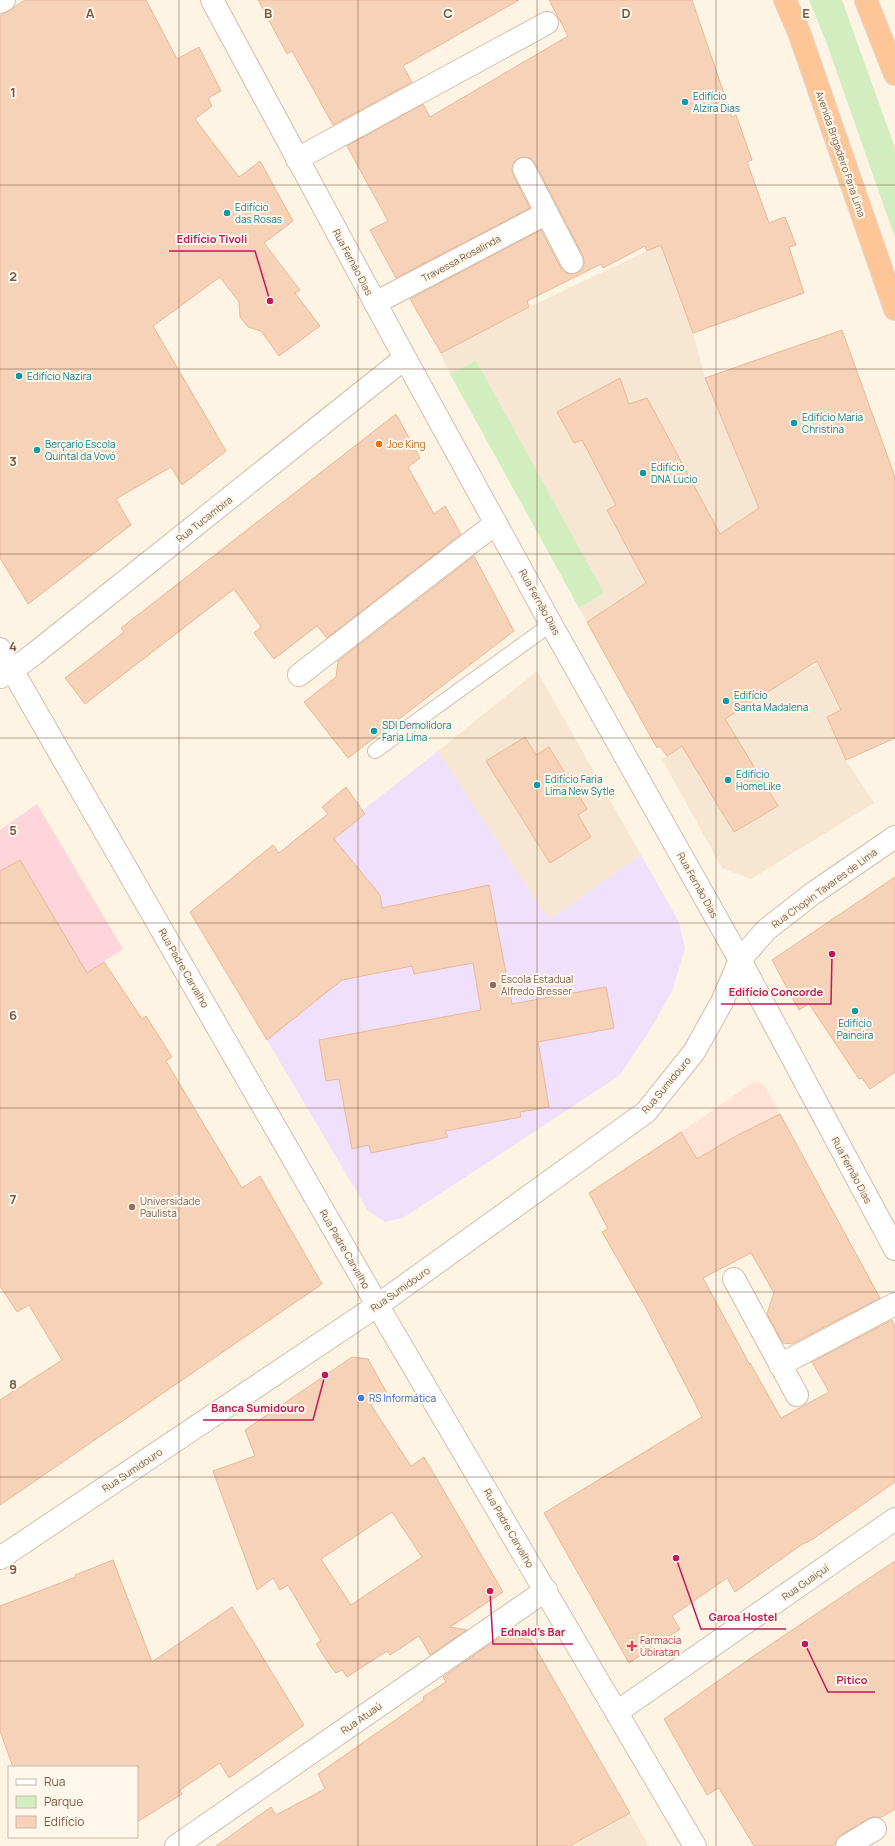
<svg xmlns="http://www.w3.org/2000/svg" width="895" height="1846" viewBox="0 0 895 1846" font-family="Manrope,sans-serif">
<style>
.residential{fill:#f7e6d1}
.commercial{fill:#ffe3d6}
.education{fill:#f1e0fb}
.medical{fill:#fdd5da}
.green{fill:#d2edc0}
.building{fill:#f6d2b8;stroke:#eab897;fill-rule:evenodd}
.lines{fill:none;stroke-linecap:round;stroke-linejoin:round}
.service-casing{stroke:#d3bdab;stroke-width:16}
.minor-casing{stroke:#d3bdab;stroke-width:24}
.tertiary-casing{stroke:#d3bdab;stroke-width:24}
.secondary-casing{stroke:#d6bda8;stroke-width:24}
.trunk-casing{stroke:#dfd7d3;stroke-width:24}
.service{stroke:#fff;stroke-width:14}
.minor{stroke:#fff;stroke-width:22}
.tertiary{stroke:#fff;stroke-width:22}
.secondary{stroke:#fff;stroke-width:22}
.trunk{stroke:#fec696;stroke-width:22}
.grid{fill:none;stroke:#795946;stroke-width:1;stroke-opacity:0.55}
.culture-dot{fill:#0f9aa8;stroke:#fff8eb;stroke-width:1.5}
.food-dot{fill:#e8710a;stroke:#fff8eb;stroke-width:1.5}
.education-dot{fill:#8d6e63;stroke:#fff8eb;stroke-width:1.5}
.shop-dot{fill:#3f7fe0;stroke:#fff8eb;stroke-width:1.5}
.health-dot{fill:#e0444e;stroke:#fff8eb;stroke-width:1.5}
.labels{text-anchor:middle;dominant-baseline:central;stroke-width:4;stroke-linejoin:round;paint-order:stroke}
.culture-label{font-size:10px;fill:#0d838f;stroke:#fff8eb;text-anchor:start}
.street-label{font-size:10px;fill:#795946;stroke:#fff8eb}
.food-label{font-size:10px;fill:#c56008;stroke:#fff8eb;text-anchor:start}
.education-label{font-size:10px;fill:#785e54;stroke:#fff8eb;text-anchor:start}
.shop-label{font-size:10px;fill:#366cbe;stroke:#fff8eb;text-anchor:start}
.health-label{font-size:10px;fill:#be3a42;stroke:#fff8eb;text-anchor:start}
.grid-label{font-size:13px;text-anchor:middle;font-weight:bold;fill:#795946;stroke:#fff8eb;stroke-width:4;stroke-linejoin:round;paint-order:stroke}
.leader{fill:none;stroke:#c2185b;stroke-width:1.5}
.callout-dot{fill:#c2185b;stroke:#fff8eb;stroke-width:1.5}
.callout-label{font-size:11px;text-anchor:middle;font-weight:bold;fill:#c2185b;stroke:#fff8eb;stroke-width:4;stroke-linejoin:round;paint-order:stroke}
</style>
<rect width="100%" height="100%" fill="#fef4e3"/>
<!-- residential -->
<g class="residential">
<polygon points="662,244 693,333 705,378 759,508 587,622 579,608 604,593 476,360 450,374 440,353 529,307"/>
<polygon points="818,664 840,711 828,717 846,760 874,803 751,879 722,868 662,759 798,673"/>
<polygon points="537,671 641,855 549,920 438,751"/>
<polygon points="630,1813 649,1846 574,1846"/>
</g>
<!-- commercial -->
<polygon class="commercial" points="758,1082 764,1085 791,1133 707,1177 681,1132 752,1083"/>
<!-- education -->
<polygon class="education" points="438,751 549,920 641,855 679,922 685,949 672,991 649,1032 619,1076 403,1218 385,1222 368,1211 267,1040 321,997 261,898 365,815 362,811"/>
<!-- medical -->
<polygon class="medical" points="37,804 123,949 0,1030 0,830"/>
<!-- green -->
<g class="green">
<polygon points="809,0 842,0 895,148 895,238 827,44"/>
<polygon points="476,360 604,593 579,608 450,374"/>
</g>
<!-- building -->
<g class="building">
<polygon points="25,0 146,0 177,59 199,47 221,91 208,98 212,106 195,119 239,177 260,161 293,221 264,243 300,290 295,293 320,326 279,356 261,331 248,327 240,317 239,302 220,277 153,326 226,451 182,485 171,467 116,499 131,525 28,604 0,558 0,16"/>
<polygon points="258,0 519,0 403,66 412,82 333,125 292,51 287,54"/>
<polygon points="549,0 692,0 732,117 736,115 752,160 747,162 769,223 785,217 796,245 789,247 804,293 693,333 661,245 647,251 645,246 603,268 601,264 527,301 529,307 441,353 410,299 541,230 561,268 566,273 571,274 577,273 582,269 584,263 583,256 535,163 530,158 524,157 519,158 514,162 512,169 513,175 530,208 396,278 370,230 388,221 347,146 423,104 430,117 568,36"/>
<polygon points="842,330 895,477 895,738 846,760 827,717 841,710 817,661 725,719 778,806 734,832 682,746 667,756 660,746 657,748 587,622 646,583 607,510 616,505 582,440 574,443 557,412 620,378 629,404 647,398 720,534 759,508 705,378"/>
<polygon points="396,414 420,458 408,467 434,514 445,506 461,534 327,638 317,626 274,659 254,633 261,627 234,589 85,704 65,678 124,632 121,628"/>
<polygon points="474,556 514,631 348,758 304,702 336,677 338,661"/>
<polygon points="525,737 536,755 549,747 587,809 578,815 591,837 550,863 486,761"/>
<polygon points="346,787 365,814 334,839 380,895 382,908 489,885 512,1004 606,987 614,1028 538,1042 549,1107 520,1112 521,1117 445,1131 448,1137 371,1153 369,1145 352,1149 339,1079 326,1081 319,1040 481,1010 473,963 414,974 412,966 342,980 267,1040 190,912 273,845 279,853 301,835 328,814 322,807"/>
<polygon points="20,860 87,973 104,962 142,1019 146,1016 172,1057 166,1061 242,1188 260,1176 322,1284 0,1505 0,1400 62,1360 29,1305 17,1312 0,1286 0,871"/>
<polygon points="895,877 895,1072 870,1089 862,1078 859,1079 809,1004 799,1010 772,960"/>
<polygon points="780,1114 880,1298 792,1344 783,1343 767,1314 774,1293 751,1253 703,1278 750,1365 750,1363 781,1418 829,1392 812,1362 892,1320 895,1326 895,1482 813,1539 801,1545 735,1592 727,1578 672,1616 680,1629 629,1663 544,1513 702,1417 646,1308 602,1232 608,1229 589,1193 681,1132 697,1159 736,1136"/>
<path d="M352,1357l16,2 19,34 -16,12 40,61 13,-9 79,135 -53,35 17,3 -37,25 -11,-19 -29,19 -3,-4 -40,26 -5,-7 -6,3 -5,-6 -15,-23 5,-3 -33,-56 -8,5 -7,-12 -16,12 -44,-119 42,-15 -10,-26zM392,1512l30,45 -71,48 -30,-46z"/>
<polygon points="113,1560 152,1662 232,1607 304,1725 229,1778 220,1763 180,1790 182,1794 137,1822 137,1767 13,1767 0,1731 0,1606 76,1577 75,1575"/>
<polygon points="895,1561 895,1809 880,1818 874,1817 869,1818 841,1835 835,1844 832,1846 754,1846 719,1788 707,1795 664,1719 755,1655"/>
<polygon points="503,1635 531,1640 630,1813 570,1846 216,1846 271,1807 276,1815 325,1789 318,1774 424,1700 423,1697 446,1682 443,1677"/>
</g>
<g class="lines">
<!-- service casing -->
<g class="service-casing">
<polyline id="service" points="375,751 551,624"/>
</g>
<!-- minor casing -->
<g class="minor-casing">
<g id="minor">
<polyline points="0,2 4,0"/>
<polyline points="297,159 547,23"/>
<polyline points="524,169 572,262"/>
<polyline points="375,303 547,213"/>
<polyline points="0,649 386,1320 695,1846"/>
<polyline points="299,675 496,523"/>
<polyline points="1,677 13,670 34,654 405,358"/>
<polyline points="734,1279 797,1395"/>
<polyline points="780,1365 895,1304"/>
<polyline points="617,1712 895,1519"/>
<polyline points="176,1846 546,1590"/>
<polyline points="847,1846 875,1829"/>
</g>
</g>
<!-- tertiary casing -->
<g class="tertiary-casing">
<polyline id="tertiary" points="212,0 405,358 551,624 740,960 895,1249"/>
</g>
<!-- secondary casing -->
<g class="secondary-casing">
<polyline id="secondary" points="0,1558 378,1305 646,1112 694,1052 722,1002 740,960 766,930 812,894 895,837"/>
</g>
<!-- trunk casing -->
<g class="trunk-casing">
<g id="trunk">
<polyline points="785,0 799,32 895,309"/>
<polyline points="866,0 895,74"/>
</g>
</g>
<!-- service -->
<use href="#service" class="service"/>
<!-- minor -->
<use href="#minor" class="minor"/>
<!-- tertiary -->
<use href="#tertiary" class="tertiary"/>
<!-- secondary -->
<use href="#secondary" class="secondary"/>
<!-- trunk -->
<use href="#trunk" class="trunk"/>
</g>
<!-- grid -->
<path class="grid" d="M179,0v1846M358,0v1846M537,0v1846M716,0v1846M0,185h895M0,369h895M0,554h895M0,738h895M0,923h895M0,1108h895M0,1292h895M0,1477h895M0,1661h895"/>
<!-- markers -->
<g class="culture-dot">
<circle cx="685" cy="102" r="4"/>
<circle cx="227" cy="213" r="4"/>
<circle cx="19" cy="376" r="4"/>
<circle cx="794" cy="423" r="4"/>
<circle cx="37" cy="450" r="4"/>
<circle cx="643" cy="473" r="4"/>
<circle cx="726" cy="701" r="4"/>
<circle cx="374" cy="731" r="4"/>
<circle cx="728" cy="780" r="4"/>
<circle cx="537" cy="785" r="4"/>
<circle cx="855" cy="1011" r="4"/>
</g>
<circle class="food-dot" cx="379" cy="444" r="4"/>
<g class="education-dot">
<circle cx="493" cy="985" r="4"/>
<circle cx="132" cy="1207" r="4"/>
</g>
<circle class="shop-dot" cx="361" cy="1398" r="4"/>
<path class="health-dot" d="M630 1640h4v4h4v4h-4v4h-4v-4h-4v-4h4z"/>
<g class="labels">
<!-- culture labels -->
<g class="culture-label">
<text x="693" y="96">Edifício<tspan x="693" dy="12">Alzira Dias</tspan></text>
<text x="235" y="207">Edifício<tspan x="235" dy="12">das Rosas</tspan></text>
<text x="27" y="376">Edifício Nazira</text>
<text x="802" y="417">Edifício Maria<tspan x="802" dy="12">Christina</tspan></text>
<text x="45" y="444">Berçario Escola<tspan x="45" dy="12">Quintal da Vovó</tspan></text>
<text x="651" y="467">Edifício<tspan x="651" dy="12">DNA Lucio</tspan></text>
<text x="734" y="695">Edifício<tspan x="734" dy="12">Santa Madalena</tspan></text>
<text x="382" y="725">SDI Demolidora<tspan x="382" dy="12">Faria Lima</tspan></text>
<text x="736" y="774">Edifício<tspan x="736" dy="12">HomeLike</tspan></text>
<text x="545" y="779">Edifício Faria<tspan x="545" dy="12">Lima New Sytle</tspan></text>
<text x="855" y="1023" text-anchor="middle">Edifício<tspan x="855" dy="12">Paineira</tspan></text>
</g>
<!-- street labels -->
<g class="street-label">
<text transform="translate(841 154) rotate(71)">Avenida Brigadeiro Faria Lima</text>
<text transform="translate(461 258) rotate(-28)">Travessa Rosalinda</text>
<text transform="translate(353 262) rotate(62)">Rua Fernão Dias</text>
<text transform="translate(204 519) rotate(-38)">Rua Tucambira</text>
<text transform="translate(540 602) rotate(61)">Rua Fernão Dias</text>
<text transform="translate(698 885) rotate(61)">Rua Fernão Dias</text>
<text transform="translate(824 888) rotate(-36)">Rua Chopin Tavares de Lima</text>
<text transform="translate(184 968) rotate(60)">Rua Padre Carvalho</text>
<text transform="translate(666 1085) rotate(-50)">Rua Sumidouro</text>
<text transform="translate(852 1170) rotate(62)">Rua Fernão Dias</text>
<text transform="translate(345 1249) rotate(60)">Rua Padre Carvalho</text>
<text transform="translate(400 1289) rotate(-35)">Rua Sumidouro</text>
<text transform="translate(132 1470) rotate(-34)">Rua Sumidouro</text>
<text transform="translate(509 1528) rotate(60)">Rua Padre Carvalho</text>
<text transform="translate(805 1582) rotate(-35)">Rua Guaiçuí</text>
<text transform="translate(361 1718) rotate(-35)">Rua Atuaú</text>
</g>
<!-- food labels -->
<g class="food-label">
<text x="387" y="444">Joe King</text>
</g>
<!-- education labels -->
<g class="education-label">
<text x="501" y="979">Escola Estadual<tspan x="501" dy="12">Alfredo Bresser</tspan></text>
<text x="140" y="1201">Universidade<tspan x="140" dy="12">Paulista</tspan></text>
</g>
<!-- shop labels -->
<g class="shop-label">
<text x="369" y="1398">RS Informática</text>
</g>
<!-- health labels -->
<g class="health-label">
<text x="640" y="1640">Farmacia<tspan x="640" dy="12">Ubiratan</tspan></text>
</g>
</g>
<g class="grid-label">
<text x="90" y="18">A</text>
<text x="268" y="18">B</text>
<text x="448" y="18">C</text>
<text x="626" y="18">D</text>
<text x="806" y="18">E</text>
<text x="13" y="97">1</text>
<text x="13" y="281">2</text>
<text x="13" y="466">3</text>
<text x="13" y="651">4</text>
<text x="13" y="835">5</text>
<text x="13" y="1020">6</text>
<text x="13" y="1204">7</text>
<text x="13" y="1389">8</text>
<text x="13" y="1574">9</text>
</g>
<!-- callouts -->
<path class="leader" d="M270 301L255 251H169M832 954L831 1004H721M325 1375L313 1420H203M676 1558L701 1629H786M490 1591L493 1644H573M805 1644L828 1692H875"/>
<g class="callout-dot">
<circle cx="270" cy="301" r="4"/>
<circle cx="832" cy="954" r="4"/>
<circle cx="325" cy="1375" r="4"/>
<circle cx="676" cy="1558" r="4"/>
<circle cx="490" cy="1591" r="4"/>
<circle cx="805" cy="1644" r="4"/>
</g>
<g class="callout-label">
<text x="212" y="243">Edifício Tivoli</text>
<text x="776" y="996">Edifício Concorde</text>
<text x="258" y="1412">Banca Sumidouro</text>
<text x="743" y="1621">Garoa Hostel</text>
<text x="533" y="1636">Ednald's Bar</text>
<text x="852" y="1684">Pitico</text>
</g>
<!-- legend -->
<rect x="8" y="1766" width="130" height="72" fill="#fff8eb" stroke="#c9b8a9"/>
<rect x="16" y="1779" width="20" height="6" fill="#ffffff" stroke="#c9b8a9"/>
<text x="44" y="1786" font-size="12" fill="#795946">Rua</text>
<rect x="16" y="1796" width="20" height="12" fill="#d2edc0" stroke="#c9b8a9"/>
<text x="44" y="1806" font-size="12" fill="#795946">Parque</text>
<rect x="16" y="1816" width="20" height="12" fill="#f6d2b8" stroke="#c9b8a9"/>
<text x="44" y="1826" font-size="12" fill="#795946">Edifício</text>
</svg>
